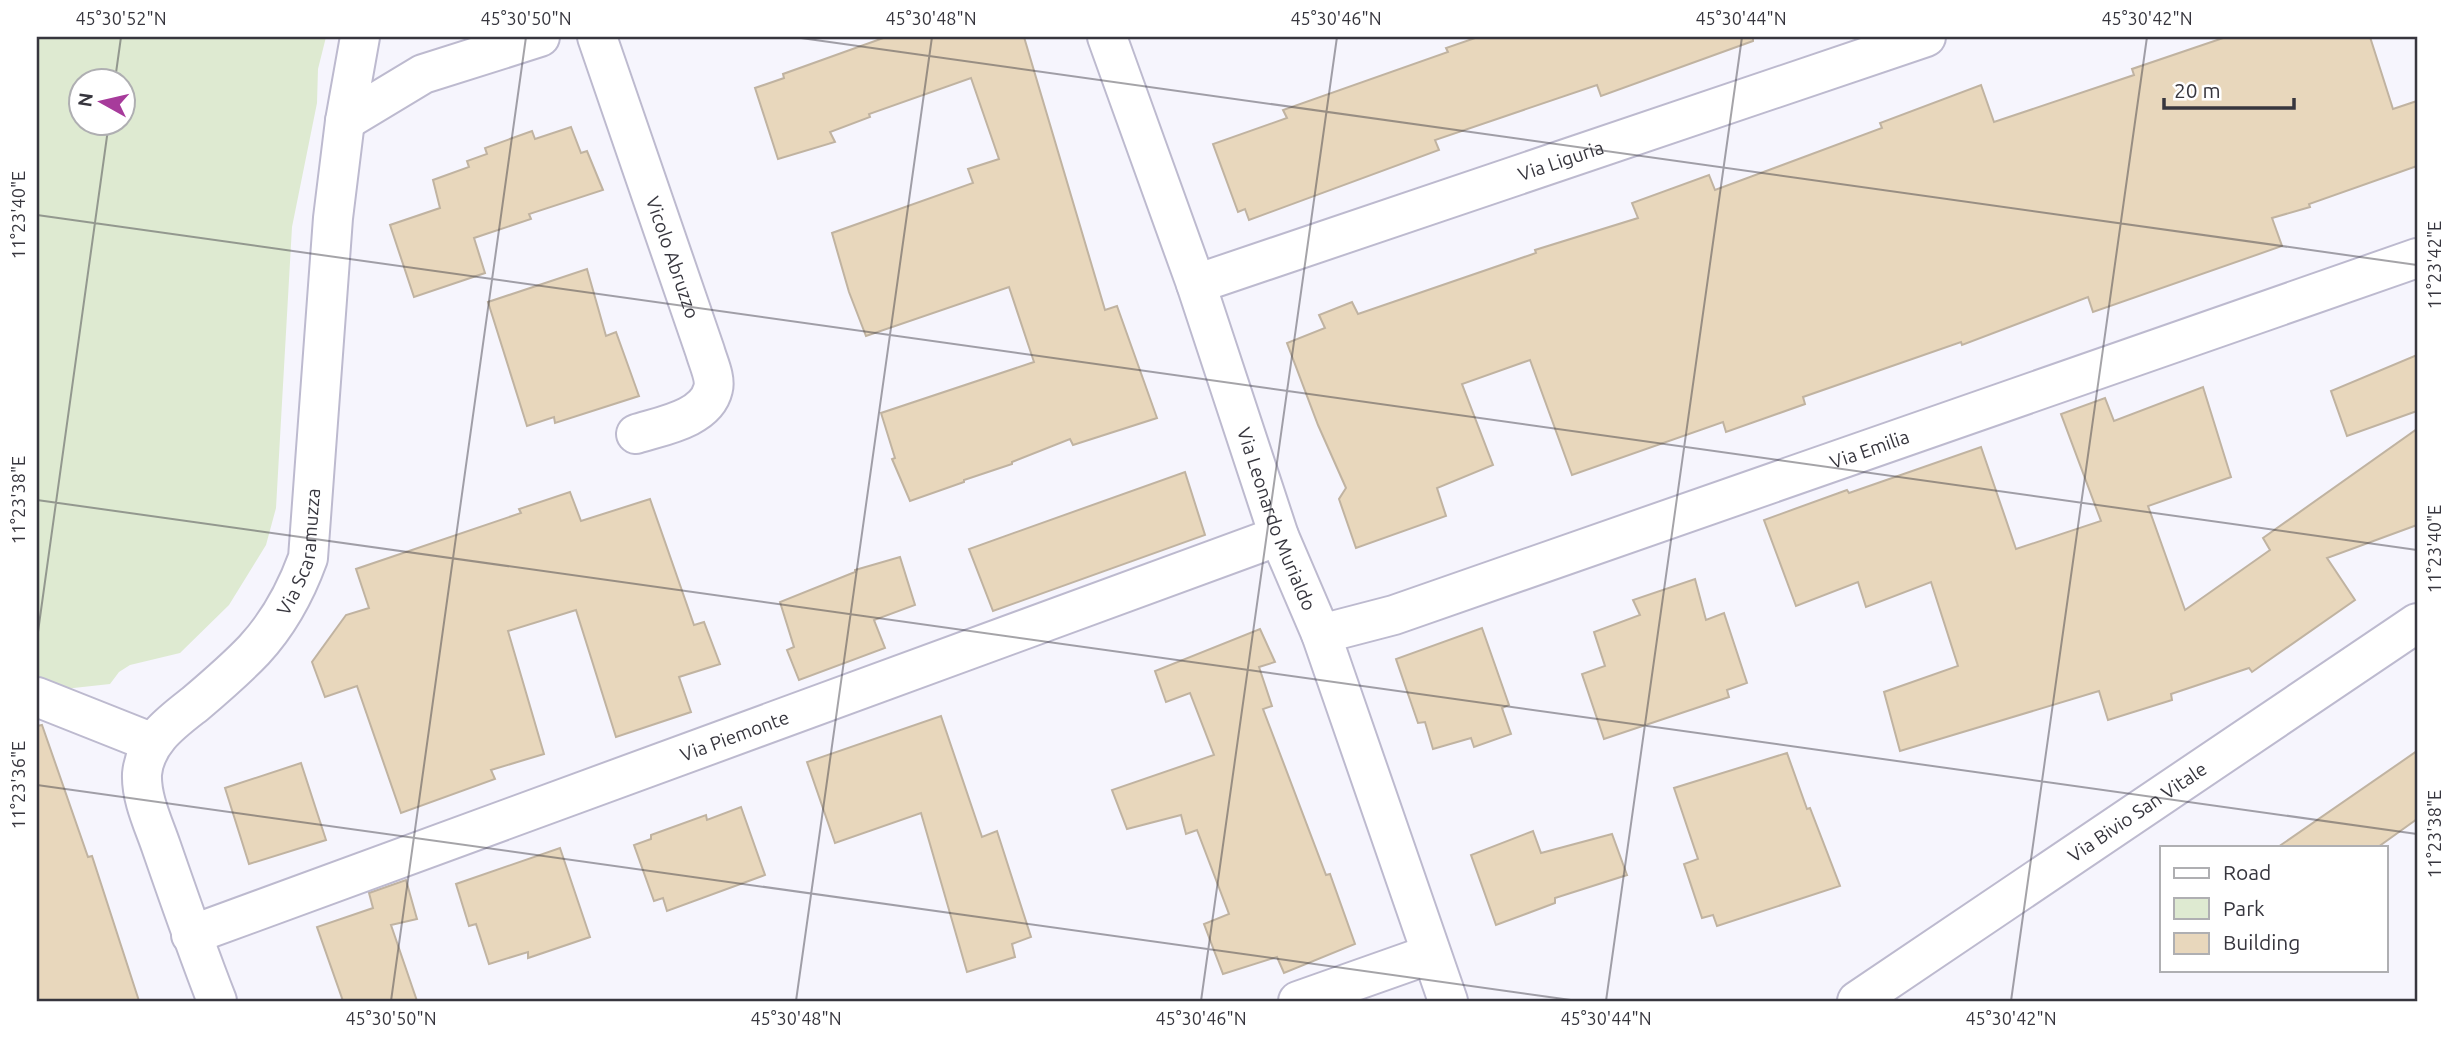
<svg xmlns="http://www.w3.org/2000/svg" width="2454" height="1038" viewBox="0 0 2454 1038" font-family="Ubuntu,sans-serif">
<style>
.green{fill:#deead1;fill-rule:evenodd}
.building{fill:#e8d7bc;stroke:#c0b3a1;stroke-width:2}
.lines{fill:none;stroke-linecap:round;stroke-linejoin:round}
.minor-casing{stroke:#bdbacf;stroke-width:42}
.secondary-casing{stroke:#bdbacf;stroke-width:42}
.minor{stroke:#fff;stroke-width:38}
.secondary{stroke:#fff;stroke-width:38}
.ticks{fill:none;stroke:#37363e;stroke-width:2;stroke-opacity:0.45}
.labels{text-anchor:middle;dominant-baseline:central;stroke-width:5;stroke-linejoin:round;paint-order:stroke}
.street-label{font-size:19px;fill:#37363e;stroke:#fff}
.neatline{fill:none;stroke:#37363e;stroke-width:2.5}
.ticks-label{font-size:18px;text-anchor:middle;fill:#37363e}
</style>
<rect width="100%" height="100%" fill="#f6f5fd"/>
<!-- green -->
<path class="green" d="M37,37h289l-8,32 -1,34 -25,124 -16,281 -10,37 -37,60 -49,48 -50,12 -11,7 -9,12 -73,8zM80,80h42v42h-42z"/>
<!-- building -->
<g class="building">
<polygon points="886,37 1024,37 1105,310 1117,306 1157,418 1073,445 1070,439 1012,462 1012,464 964,480 964,482 910,501 892,459 895,458 881,413 1034,362 1009,287 866,336 849,292 832,233 973,183 968,169 999,159 971,78 869,114 870,117 830,132 835,142 778,159 755,88 784,78 783,74"/>
<polygon points="1478,37 1753,37 1753,41 1601,96 1597,85 1435,140 1439,150 1249,220 1245,209 1238,212 1213,144 1287,118 1283,110 1448,52 1446,48"/>
<polygon points="2226,37 2370,37 2393,109 2417,101 2417,166 2309,204 2310,207 2272,218 2282,246 2093,312 2088,297 1962,345 1961,342 1803,397 1805,404 1726,432 1723,422 1572,475 1530,360 1462,384 1493,465 1437,488 1446,516 1356,548 1339,499 1346,488 1318,425 1287,343 1325,328 1319,315 1352,302 1358,314 1536,253 1535,250 1638,218 1632,203 1709,175 1715,190 1882,128 1880,123 1981,85 1994,122 2134,75 2132,69"/>
<polygon points="571,127 581,153 587,151 603,190 529,214 531,219 474,238 485,273 414,297 390,225 440,208 433,180 469,167 467,161 487,154 485,148 532,131 535,139"/>
<polygon points="587,269 606,336 616,332 639,396 555,423 554,417 527,426 488,302"/>
<polygon points="2417,355 2417,411 2347,436 2331,391"/>
<polygon points="2203,387 2231,477 2148,506 2185,610 2270,550 2263,538 2417,429 2417,525 2327,558 2355,600 2252,672 2249,668 2171,694 2172,700 2108,720 2099,691 1900,751 1884,692 1958,666 1931,582 1866,607 1858,582 1796,606 1764,520 1847,490 1849,493 1981,447 2016,549 2101,521 2061,414 2105,398 2114,421"/>
<polygon points="1185,472 1205,535 993,611 969,549"/>
<polygon points="570,492 581,521 650,499 694,625 704,622 720,664 679,677 691,712 616,737 576,610 508,631 544,754 491,770 495,779 401,813 357,686 325,697 312,662 346,615 369,608 356,569 521,513 519,509"/>
<polygon points="900,557 915,605 874,620 885,648 799,680 787,650 794,647 780,602 855,572 855,570"/>
<polygon points="1695,579 1706,620 1724,613 1747,683 1727,690 1729,697 1604,739 1582,674 1605,666 1594,632 1640,615 1633,600"/>
<polygon points="1482,628 1509,705 1502,708 1511,734 1474,747 1471,738 1433,749 1425,722 1418,723 1396,659"/>
<polygon points="1260,629 1275,662 1259,667 1272,706 1263,709 1326,875 1330,874 1355,944 1284,973 1277,957 1223,974 1204,924 1229,914 1197,830 1186,834 1181,815 1127,829 1112,790 1214,755 1190,693 1166,702 1155,671"/>
<polygon points="941,716 982,837 997,831 1031,937 1012,944 1015,957 967,972 921,813 835,843 807,762"/>
<polygon points="42,725 88,857 92,856 139,1001 37,1001 37,726"/>
<polygon points="2417,751 2417,819 2378,847 2278,847"/>
<polygon points="1787,753 1807,809 1810,808 1840,886 1717,926 1713,915 1702,918 1684,864 1698,859 1674,788"/>
<polygon points="301,763 326,840 249,864 225,788"/>
<polygon points="741,807 765,875 667,911 663,898 654,901 634,845 651,839 651,835 706,815 707,820"/>
<polygon points="1533,831 1541,853 1612,834 1627,875 1555,898 1555,903 1496,925 1471,855"/>
<polygon points="560,848 590,937 528,958 528,952 489,964 476,924 469,926 456,884"/>
<polygon points="406,880 417,919 391,925 417,1001 343,1001 317,927 373,908 369,893"/>
</g>
<g class="lines">
<!-- minor casing -->
<g class="minor-casing">
<g id="minor">
<path id="s1" d="M597,37l108,314c3,11 11,27 8,38 -7,30 -52,37 -77,45"/>
<path id="s2" d="M1107,37l89,247 83,252 42,98 127,367"/>
<polyline points="345,121 423,74 540,37"/>
<path id="s3" d="M1196,284l730,-247"/>
<path id="s4" d="M1321,634l73,-19 1023,-357"/>
<polyline points="37,697 153,743"/>
<path id="s5" d="M191,935l1088,-399"/>
<path id="s6" d="M217,1001c-20,-51 -38,-103 -56,-155 -8,-23 -20,-48 -19,-72 3,-33 30,-52 53,-70 20,-17 41,-35 59,-54 24,-26 42,-59 54,-92l25,-340 12,-97 15,-84"/>
<polyline points="1298,1001 1431,954"/>
</g>
</g>
<!-- secondary casing -->
<g class="secondary-casing">
<g id="secondary">
<path id="s7" d="M1857,1001l560,-378"/>
</g>
</g>
<!-- minor -->
<use href="#minor" class="minor"/>
<!-- secondary -->
<use href="#secondary" class="secondary"/>
</g>
<!-- ticks -->
<path class="ticks" d="M794,37l1623,228M115,80l6,-43M37,215l2380,335M37,500l2380,334M37,639l72,-517M37,785l1541,216M391,1001l135,-964M796,1001l136,-964M1201,1001l136,-964M1606,1001l136,-964M2011,1001l136,-964M2416,1001l1,-7"/>
<g class="labels">
<!-- street labels -->
<g class="street-label">
<text stroke="none"><textPath href="#s3" startOffset="385">Via Liguria</textPath></text>
<text stroke="none"><textPath href="#s1" startOffset="233">Vicolo Abruzzo</textPath></text>
<text stroke="none"><textPath href="#s4" startOffset="579">Via Emilia</textPath></text>
<text stroke="none"><textPath href="#s2" startOffset="511">Via Leonardo Murialdo</textPath></text>
<text stroke="none"><textPath href="#s6" startOffset="522">Via Scaramuzza</textPath></text>
<text stroke="none"><textPath href="#s5" startOffset="579">Via Piemonte</textPath></text>
<text stroke="none"><textPath href="#s7" startOffset="338">Via Bivio San Vitale</textPath></text>
</g>
</g>
<!-- border -->
<rect width="2454" height="1038" fill="none" stroke="#ffffff" stroke-width="77"/>
<!-- legend -->
<rect x="2160" y="846" width="228" height="126" fill="#ffffff" stroke="#afafb2" stroke-width="2"/>
<rect x="2174" y="868" width="35" height="10" fill="#ffffff" stroke="#afafb2" stroke-width="2"/>
<text x="2223" y="880" font-size="21" fill="#37363e">Road</text>
<rect x="2174" y="898" width="35" height="21" fill="#deead1" stroke="#afafb2" stroke-width="2"/>
<text x="2223" y="916" font-size="21" fill="#37363e">Park</text>
<rect x="2174" y="933" width="35" height="21" fill="#e8d7bc" stroke="#afafb2" stroke-width="2"/>
<text x="2223" y="950" font-size="21" fill="#37363e">Building</text>
<!-- north arrow -->
<g transform="translate(102 102) rotate(278)"><circle r="33" fill="#ffffff" stroke="#afafb2" stroke-width="2"/>
<path d="M0-5L12 26L0 18L-12 26Z" fill="#a73b9b"/>
<text y="-10" font-size="19" font-weight="bold" text-anchor="middle" fill="#37363e">N</text>
</g>
<!-- scale -->
<path d="M2164 98v10h130v-10" fill="none" stroke="#37363e" stroke-width="3.5"/>
<text x="2174" y="98" font-size="21" fill="#37363e" stroke="#ffffff" stroke-width="5" paint-order="stroke">20 m</text>
<rect x="38" y="38" width="2378" height="962" class="neatline"/>
<g class="ticks-label">
<text x="121" y="25">45°30'52"N</text>
<text x="526" y="25">45°30'50"N</text>
<text x="931" y="25">45°30'48"N</text>
<text x="1336" y="25">45°30'46"N</text>
<text x="1741" y="25">45°30'44"N</text>
<text x="2147" y="25">45°30'42"N</text>
<text transform="translate(19 215) rotate(-90)" y="6">11°23'40"E</text>
<text transform="translate(2435 265) rotate(-90)" y="6">11°23'42"E</text>
<text transform="translate(19 500) rotate(-90)" y="6">11°23'38"E</text>
<text transform="translate(2435 549) rotate(-90)" y="6">11°23'40"E</text>
<text transform="translate(19 785) rotate(-90)" y="6">11°23'36"E</text>
<text transform="translate(2435 834) rotate(-90)" y="6">11°23'38"E</text>
<text x="391" y="1025">45°30'50"N</text>
<text x="796" y="1025">45°30'48"N</text>
<text x="1201" y="1025">45°30'46"N</text>
<text x="1606" y="1025">45°30'44"N</text>
<text x="2011" y="1025">45°30'42"N</text>
</g>
</svg>
